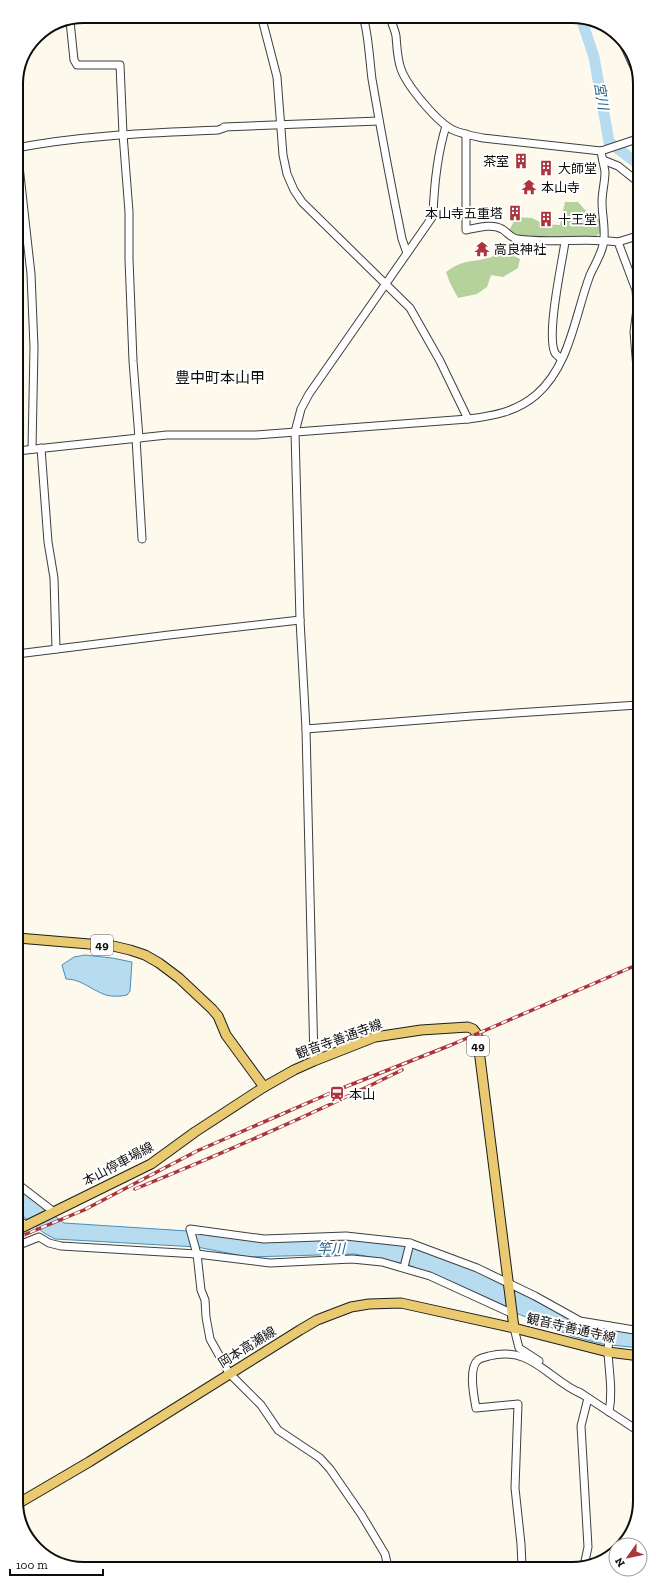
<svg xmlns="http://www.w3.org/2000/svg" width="656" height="1585" viewBox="0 0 656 1585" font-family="'Zilla Slab','Noto Sans JP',serif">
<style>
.forest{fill:#b5d29c}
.water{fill:#b7dbef;stroke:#4690bd}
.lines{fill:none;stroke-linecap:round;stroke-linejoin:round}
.river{stroke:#b7dbef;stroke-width:11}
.minor-casing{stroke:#3f3f3f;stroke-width:9}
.major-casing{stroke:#1d1d1d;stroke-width:11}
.minor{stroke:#fff;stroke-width:7}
.major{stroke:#e9ca71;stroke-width:9}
.rail-casing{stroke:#ac343c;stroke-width:3.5}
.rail{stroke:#fff;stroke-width:2;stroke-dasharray:6;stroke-linecap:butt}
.labels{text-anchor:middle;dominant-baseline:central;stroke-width:4;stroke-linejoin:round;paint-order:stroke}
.shield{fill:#fff;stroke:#555;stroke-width:1}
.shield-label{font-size:12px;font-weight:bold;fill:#0c0c0c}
.poi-label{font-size:13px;fill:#0c0c0c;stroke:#fff;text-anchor:start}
.street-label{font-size:13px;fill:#0c0c0c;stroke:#fff}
.water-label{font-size:14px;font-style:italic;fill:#24628f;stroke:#fff}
.quarter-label{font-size:15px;fill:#0c0c0c;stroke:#fff}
.rim{fill:none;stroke:#0c0c0c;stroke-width:2}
</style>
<rect width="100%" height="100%" fill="#fdf9ed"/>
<!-- forest -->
<g class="forest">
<polygon points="565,202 578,202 587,212 599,219 601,232 593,239 516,238 509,231 516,217 532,218 544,224 560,225"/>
<path d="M502,250l18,9 -2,9 -15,9 -12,-2 -4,12 -10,7 -19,4 -8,-15 -4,-11c18,-13 23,-9 42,-14 5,-1 10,-5 14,-8z"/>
</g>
<!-- water -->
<g class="water">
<path d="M85,955l27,3 20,4 -2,29 -3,4c-9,2 -20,2 -28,-3 -11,-5 -20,-13 -33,-13l-4,-14 12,-8z"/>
<polygon points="19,1189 64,1223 188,1231 265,1241 335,1238 412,1246 465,1265 577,1322 640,1334 640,1348 602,1344 572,1336 516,1313 447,1280 406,1264 355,1254 248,1257 197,1247 55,1239 44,1233 19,1213"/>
</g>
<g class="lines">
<!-- river -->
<polyline class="river" points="581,18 594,57 609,142 637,163"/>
<!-- minor casing -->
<g class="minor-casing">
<g id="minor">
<path d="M363,18c5,10 7,47 9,61 9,53 19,106 30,160l5,14"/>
<path d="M390,18c2,6 5,12 6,18 1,11 1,22 5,33 6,17 36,53 52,61 9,4 20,6 30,8l118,13 36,-12"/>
<polyline points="262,19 277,77 283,155 287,174 294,190 302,202 410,308 440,361 468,419"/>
<polyline points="70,21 74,60 77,65 120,65 123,134 129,212 129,259 133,361 139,438"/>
<polyline points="624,45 636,71"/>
<polyline points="224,127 379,121"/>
<path d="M466,134v96c11,-2 25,-7 36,-1 5,3 9,9 15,10 34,5 68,-2 101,3l18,48 1,13"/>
<path d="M16,148c67,-13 135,-15 202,-18l6,-2"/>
<polyline points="17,148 31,274 34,347 32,449"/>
<polyline points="603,160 618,166 637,181"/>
<polyline points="618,242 637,236"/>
<path d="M561,359c-1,-2 -5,-4 -6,-6 -9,-18 7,-90 10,-111"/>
<polyline points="637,369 634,332 637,309"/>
<polyline points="136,438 142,539"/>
<polyline points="41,448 48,542 54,578 56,649"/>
<path d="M17,451l150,-16h89l212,-16c25,-3 48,-7 68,-24 34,-29 39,-80 54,-120 5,-11 14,-25 14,-37 1,-12 -2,-24 -2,-36 0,-10 3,-20 3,-30 -1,-7 -3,-14 -4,-21"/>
<polyline points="17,654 169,635 300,620"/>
<polyline points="306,729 472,716 638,705"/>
<path d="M314,1061l-8,-332 -6,-109 -5,-188 6,-23 8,-15 124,-178c1,-30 4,-61 13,-90"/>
<polyline points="19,1185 54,1212"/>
<polyline points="19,1220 26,1226"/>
<polyline points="19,1245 39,1237 49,1243 61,1246 197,1254 270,1263 352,1259 382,1262 430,1276 511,1313"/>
<polyline points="404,1267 410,1243"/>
<polyline points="514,1328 519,1348 539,1361"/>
<polyline points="579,1392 640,1432"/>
<path d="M609,1412c4,-21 0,-40 -1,-60 0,-9 2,-17 2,-26"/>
<path d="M522,1566l-1,-22 -6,-56 3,-84 -42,4c-2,-11 -8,-40 2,-48 2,-2 8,-3 11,-4 43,-11 59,24 93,38"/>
<polyline points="584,1566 588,1547 581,1426 588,1398"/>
<polyline points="388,1567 385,1554 361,1514 330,1469 320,1458 278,1430 261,1405 229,1373 210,1339 206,1317 205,1300 201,1290 197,1254 190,1229 264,1239 346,1236 410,1243 477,1268 535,1296 580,1321 640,1331"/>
</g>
</g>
<!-- major casing -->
<g class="major-casing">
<g id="major">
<polyline points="18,938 113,946 130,950 145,955 159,963 179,978 212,1009 218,1016 226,1035 264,1087"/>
<polyline points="19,1229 151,1164 195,1132 264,1087 294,1070 314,1061 375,1037 421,1030 468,1027 473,1029 477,1034 514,1328"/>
<polyline points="19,1503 89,1462 300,1330 317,1320 351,1307 369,1304 401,1303 514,1328 608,1352 640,1356"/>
</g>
</g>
<!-- minor -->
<use href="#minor" class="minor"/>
<!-- major -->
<use href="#major" class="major"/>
<!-- rail casing -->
<g class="rail-casing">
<g id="rail">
<path d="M135,1189c91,-37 180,-76 267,-119"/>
<polyline points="19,1237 84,1210 197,1151 335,1091 451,1045 639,964"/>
</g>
</g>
<!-- rail -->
<use href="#rail" class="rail"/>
</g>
<!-- icons -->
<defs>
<g id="building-bare" transform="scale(1.2)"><path d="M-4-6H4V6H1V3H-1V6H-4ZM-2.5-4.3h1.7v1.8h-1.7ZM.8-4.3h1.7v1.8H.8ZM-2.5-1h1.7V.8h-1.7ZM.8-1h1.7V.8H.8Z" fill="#ac343c" stroke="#fff" stroke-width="2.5" paint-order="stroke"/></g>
<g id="temple-bare" transform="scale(1.2)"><path d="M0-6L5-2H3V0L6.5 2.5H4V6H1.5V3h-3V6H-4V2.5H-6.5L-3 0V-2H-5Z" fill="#ac343c" stroke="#fff" stroke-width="2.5" paint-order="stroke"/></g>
<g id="station-bare" transform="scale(1.2)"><path d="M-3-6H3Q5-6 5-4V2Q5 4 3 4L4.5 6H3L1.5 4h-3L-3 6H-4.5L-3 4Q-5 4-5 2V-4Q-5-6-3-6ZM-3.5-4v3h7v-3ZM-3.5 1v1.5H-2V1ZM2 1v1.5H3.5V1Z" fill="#ac343c" stroke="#fff" stroke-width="2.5" paint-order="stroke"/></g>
</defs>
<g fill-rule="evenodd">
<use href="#building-bare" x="521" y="161"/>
<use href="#building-bare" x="546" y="168"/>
<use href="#temple-bare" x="529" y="187"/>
<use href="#building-bare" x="515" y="213"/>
<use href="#building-bare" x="546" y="219"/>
<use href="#temple-bare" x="482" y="249"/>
<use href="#station-bare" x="337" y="1094"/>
</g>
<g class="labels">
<!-- shield labels -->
<g class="shield">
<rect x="91" y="935" width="22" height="20" rx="3"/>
<rect x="467" y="1036" width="22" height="20" rx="3"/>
</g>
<g class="shield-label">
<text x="102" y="945">49</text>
<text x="478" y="1046">49</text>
</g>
<!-- poi labels -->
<g class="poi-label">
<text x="509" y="161" text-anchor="end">茶室</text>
<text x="558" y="168">大師堂</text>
<text x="541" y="187">本山寺</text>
<text x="503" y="213" text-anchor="end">本山寺五重塔</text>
<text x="558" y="219">十王堂</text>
<text x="494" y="249">高良神社</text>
<text x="349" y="1094">本山</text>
</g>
<!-- street labels -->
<g class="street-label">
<text transform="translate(339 1039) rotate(-20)">観音寺善通寺線</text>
<text transform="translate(118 1164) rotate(-28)">本山停車場線</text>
<text transform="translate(571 1328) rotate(13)">観音寺善通寺線</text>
<text transform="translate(247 1347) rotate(-32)">岡本高瀬線</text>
</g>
<!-- water labels -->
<g class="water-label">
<text transform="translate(601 96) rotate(80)">宮川</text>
<text transform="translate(331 1249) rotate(-1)">竿川</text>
</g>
<!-- quarter labels -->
<g class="quarter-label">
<text x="220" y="378">豊中町本山甲</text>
</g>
</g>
<!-- crop -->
<path d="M0 0H656V1585H0ZM84 23H572A61 61 0 0 1 633 84V1501A61 61 0 0 1 572 1562H84A61 61 0 0 1 23 1501V84A61 61 0 0 1 84 23Z" fill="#fff" fill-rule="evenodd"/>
<path class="rim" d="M84 23H572A61 61 0 0 1 633 84V1501A61 61 0 0 1 572 1562H84A61 61 0 0 1 23 1501V84A61 61 0 0 1 84 23Z"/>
<!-- north arrow -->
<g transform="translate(628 1557) rotate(237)"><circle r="19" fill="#ffffff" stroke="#9e9e9e"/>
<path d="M0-3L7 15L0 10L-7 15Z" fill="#ac343c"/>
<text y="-6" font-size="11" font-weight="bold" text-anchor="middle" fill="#0c0c0c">N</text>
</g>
<!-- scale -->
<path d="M10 1569v6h93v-6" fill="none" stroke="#0c0c0c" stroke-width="2"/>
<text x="16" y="1569" font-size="12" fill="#0c0c0c" stroke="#ffffff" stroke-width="3" paint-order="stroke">100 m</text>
</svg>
